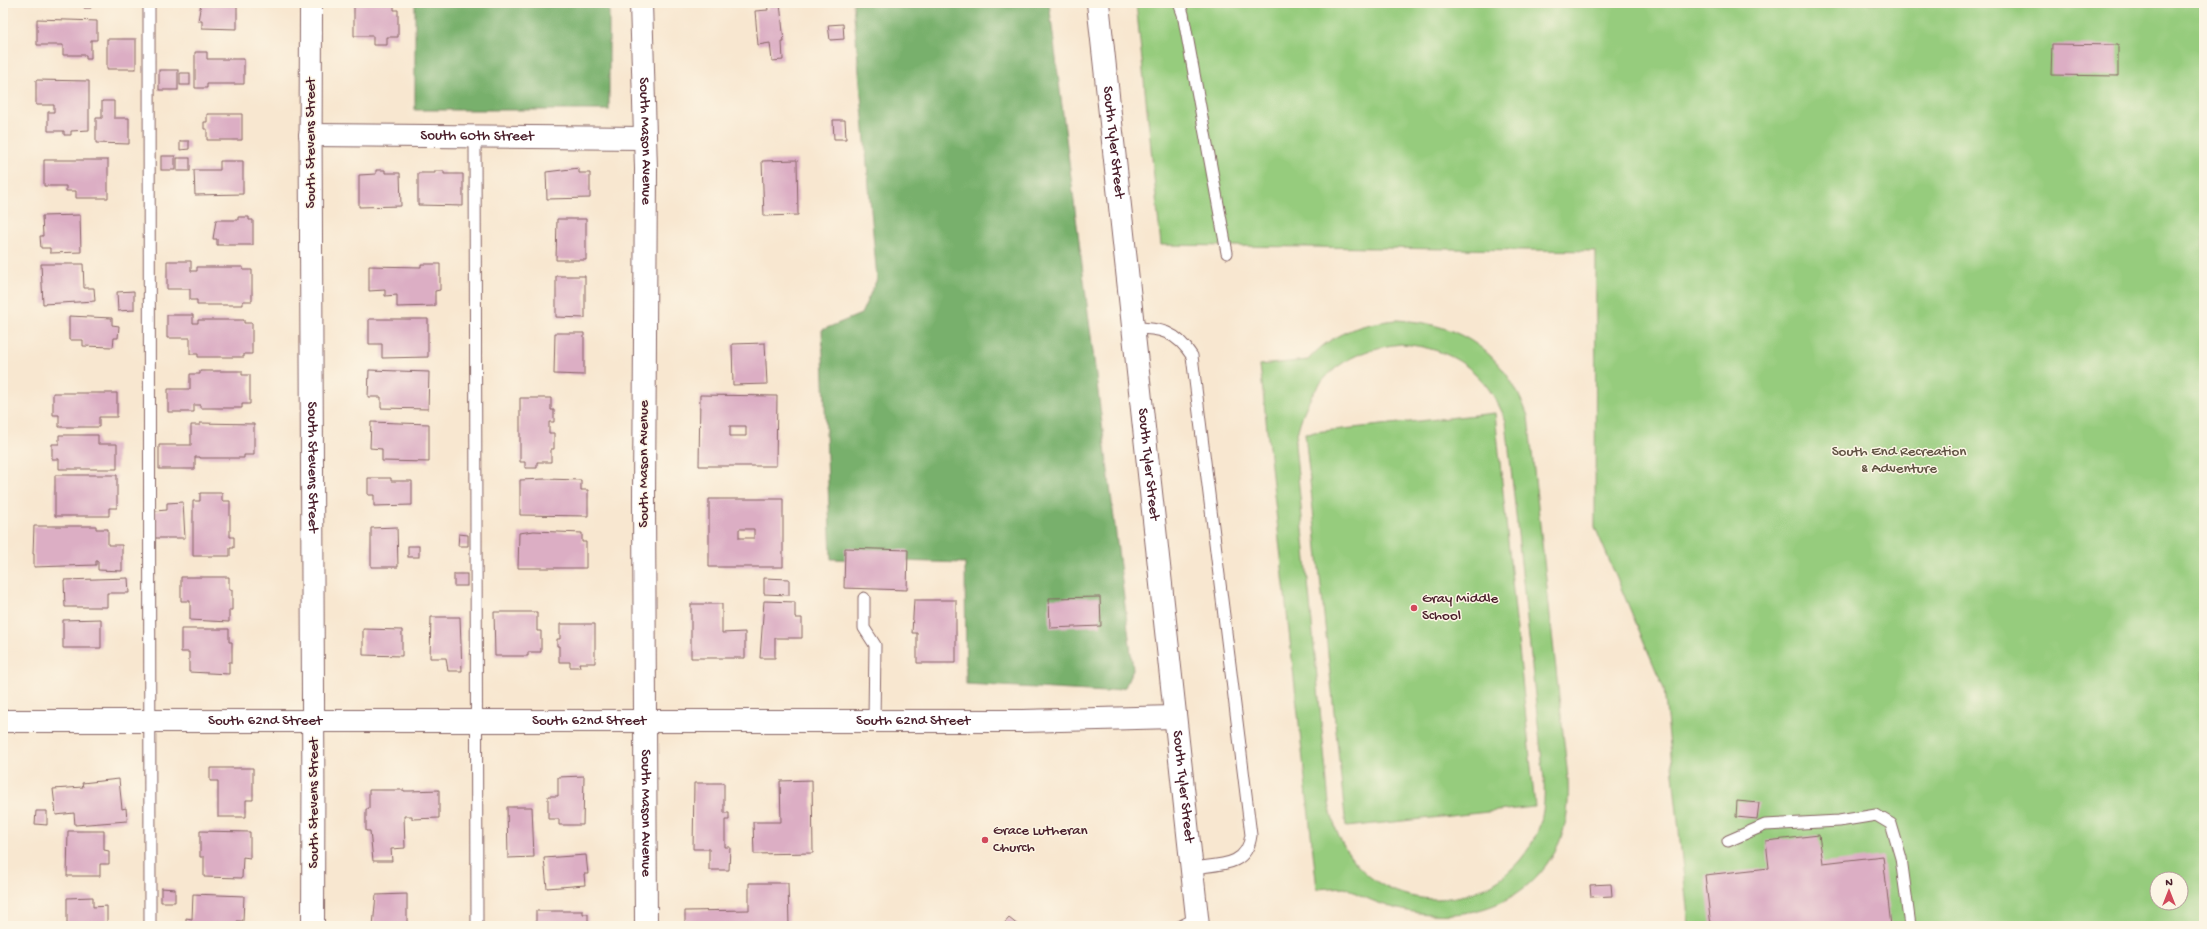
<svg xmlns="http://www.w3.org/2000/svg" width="2207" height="929" viewBox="0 0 2207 929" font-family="'Gochi Hand',sans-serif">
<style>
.green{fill:#96cc7d;stroke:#707654;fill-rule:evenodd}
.forest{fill:#78b06c;stroke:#61684c}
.building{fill:#dcaec4;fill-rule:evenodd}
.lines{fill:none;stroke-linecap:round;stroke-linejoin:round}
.service-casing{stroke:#876565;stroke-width:13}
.minor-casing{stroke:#876565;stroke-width:24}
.tertiary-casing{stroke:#876565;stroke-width:24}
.service{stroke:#fff;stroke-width:11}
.minor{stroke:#fff;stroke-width:22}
.tertiary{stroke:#fff;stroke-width:22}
.poi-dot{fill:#d1495b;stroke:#fcf5e5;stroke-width:1.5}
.labels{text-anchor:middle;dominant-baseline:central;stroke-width:3;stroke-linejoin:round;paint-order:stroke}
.street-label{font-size:15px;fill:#4a1f2b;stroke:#fcf5e5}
.park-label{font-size:15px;fill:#615344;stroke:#fcf5e5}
.poi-label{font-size:15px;fill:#4a1f2b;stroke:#fcf5e5;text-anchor:start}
</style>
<rect width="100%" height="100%" fill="#fcf5e5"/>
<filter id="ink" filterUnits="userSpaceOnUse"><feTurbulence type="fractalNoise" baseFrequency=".025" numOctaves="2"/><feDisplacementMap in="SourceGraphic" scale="8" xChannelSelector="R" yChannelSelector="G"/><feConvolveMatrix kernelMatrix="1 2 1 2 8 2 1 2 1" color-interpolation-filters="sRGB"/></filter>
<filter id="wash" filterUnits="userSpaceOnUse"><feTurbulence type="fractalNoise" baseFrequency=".012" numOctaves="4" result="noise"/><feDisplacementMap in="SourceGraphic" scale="16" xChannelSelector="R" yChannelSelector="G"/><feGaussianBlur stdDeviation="0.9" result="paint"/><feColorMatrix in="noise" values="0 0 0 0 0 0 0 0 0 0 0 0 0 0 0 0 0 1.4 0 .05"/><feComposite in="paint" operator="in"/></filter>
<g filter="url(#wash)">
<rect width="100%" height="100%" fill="#f8e7d0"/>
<!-- green -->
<g class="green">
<path d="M1136,3h1068v923h-515l-25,-237 -69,-162 1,-276 -435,-6zM2157,879h24v24h-24z"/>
<path d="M1397,320c66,3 108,34 131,96l40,362c1,22 0,45 -9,65 -40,86 -144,86 -214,44l-28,2 -57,-524 48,-5c23,-27 55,-37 89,-40zM1401,344c53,4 85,28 105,77l38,359c1,20 0,40 -10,59 -39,77 -153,82 -193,2 -6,-12 -9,-24 -12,-37l-34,-360c10,-59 45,-94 106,-100z"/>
<polygon points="1495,413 1535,807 1346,827 1305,433"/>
</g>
<!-- forest -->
<g class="forest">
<rect x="415" y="3" width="194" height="107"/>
<polygon points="853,3 1049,3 1133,669 1125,687 1106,692 966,684 965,563 831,559 822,330 861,314 877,279"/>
</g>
<g id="blocks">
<!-- building -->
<g class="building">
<polygon points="73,3 91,3 91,8 84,8 84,5 73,5"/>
<polygon points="201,3 237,3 237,29 202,28 202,21 198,21"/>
<polygon points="354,3 394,3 394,10 398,10 398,37 387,37 387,45 373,45 373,36 354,36"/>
<polygon points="767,3 780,3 784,42 782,42 783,60 772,61 770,43 758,45 755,11 768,10"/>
<polygon points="37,19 97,21 97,40 91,40 91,59 86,59 86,55 63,55 63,45 37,45"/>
<polygon points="843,24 844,39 830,40 828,25"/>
<rect x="107" y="39" width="29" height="30"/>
<polygon points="2052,44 2118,45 2118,76 2051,75"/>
<polygon points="195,52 207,52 207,59 244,59 244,84 207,84 207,88 195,88"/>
<rect x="159" y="70" width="19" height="20"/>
<rect x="180" y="73" width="10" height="12"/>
<polygon points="36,80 89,81 89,130 71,131 71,135 64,135 64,131 48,131 48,112 54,112 54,105 36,105"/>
<polygon points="102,101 114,101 114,118 129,118 129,144 96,143 96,118 102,118"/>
<polygon points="207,114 242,114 242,140 207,140 207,129 204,129 204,122 207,122"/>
<polygon points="833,120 845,120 846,139 834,139"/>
<polygon points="180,141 189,141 189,149 180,150"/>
<rect x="161" y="156" width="14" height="14"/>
<rect x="177" y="158" width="13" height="13"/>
<polygon points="44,160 108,160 108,198 76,198 76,191 66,191 66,186 44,186"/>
<polygon points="797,160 798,215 764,216 762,161"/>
<polygon points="220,161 243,161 243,194 195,195 194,170 220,170"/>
<polygon points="579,168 579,173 590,173 590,198 547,199 546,172"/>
<polygon points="376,170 385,170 385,173 400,173 401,206 359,207 359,175 376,174"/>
<polygon points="435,171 444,171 444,174 463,174 463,206 418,205 418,173 435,173"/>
<polygon points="80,215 81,252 50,253 50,248 41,248 40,236 43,236 42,216"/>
<polygon points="238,217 249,217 249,220 253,220 253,245 217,245 217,239 213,239 216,220 238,220"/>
<polygon points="557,219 586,219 586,260 556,260"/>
<polygon points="167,261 191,261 191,271 197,271 197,267 243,267 243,270 252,270 252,301 243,301 243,305 197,305 197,300 190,300 190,289 167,289"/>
<polygon points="41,264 83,264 84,288 94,288 95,301 43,304"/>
<polygon points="421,264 440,264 440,290 435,291 435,306 397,307 397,295 385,296 385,290 369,291 369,266 421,267"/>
<polygon points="556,276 585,276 585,318 556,317"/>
<polygon points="134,291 134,310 118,311 117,292"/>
<polygon points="167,315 193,315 193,323 198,323 198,320 244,320 244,323 252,323 252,354 244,354 244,357 198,357 198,354 190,354 190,338 167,338"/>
<polygon points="69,316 112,318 112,325 119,326 118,338 114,338 113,347 83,346 83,340 69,340"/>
<polygon points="369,319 428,319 428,357 382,358 382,344 369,344"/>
<polygon points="555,333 584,333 584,375 554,374"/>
<polygon points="765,343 767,384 733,385 732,344"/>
<polygon points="369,370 429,372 428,409 381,408 381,397 368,397"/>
<polygon points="200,371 242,371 242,375 250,375 250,404 242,404 242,408 200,408 200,405 194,405 194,412 168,412 168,389 190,389 190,374 200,374"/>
<polygon points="53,393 117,393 117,417 99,417 99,427 59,427 59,415 53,415"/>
<path d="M700,395l77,1 -1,70h-77zM730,426h16v10h-16z"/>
<polygon points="520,398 551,398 551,410 554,410 554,422 549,422 549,433 554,433 554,449 551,449 551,462 537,462 537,468 525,468 525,462 520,462"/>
<polygon points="371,422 429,424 429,462 382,461 382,449 370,448"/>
<polygon points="200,423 254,424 254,455 244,455 244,458 200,458 200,457 195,457 195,469 159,469 159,445 191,445 191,425 200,425"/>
<polygon points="59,435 98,435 98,444 117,444 117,469 59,469 59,459 52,459 52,444 59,444"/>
<polygon points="55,475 117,475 117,508 109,508 109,516 55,516"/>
<polygon points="368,478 391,478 391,481 412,481 412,505 374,506 374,495 368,495"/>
<polygon points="545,479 581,480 581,490 588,490 588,516 520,515 520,480"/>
<polygon points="200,493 222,493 222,501 230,501 230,537 234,537 234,548 230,548 230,556 193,556 193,501 200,501"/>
<path d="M709,499h74v68h-74zM739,529h15v9h-15z"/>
<polygon points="183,502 185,538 155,538 155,511 167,510 167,503"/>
<polygon points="34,526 96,526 96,529 108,529 108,545 122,545 122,571 98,570 98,561 96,561 96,565 34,567 34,554 33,554"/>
<polygon points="397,527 398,567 371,567 371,528"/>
<polygon points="534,531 582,533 582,542 586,542 586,568 518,568 519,533"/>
<polygon points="459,534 468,535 468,546 458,546"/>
<rect x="408" y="546" width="11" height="11"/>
<polygon points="845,548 908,550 907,590 844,588"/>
<rect x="454" y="574" width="13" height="12"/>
<polygon points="181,577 229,577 229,590 232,590 232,610 229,610 229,622 190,620 190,601 181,601"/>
<polygon points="128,578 129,593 107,593 107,607 65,607 64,580"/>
<polygon points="764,578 789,579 789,595 764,594"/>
<polygon points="1100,597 1101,626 1050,628 1049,598"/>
<polygon points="914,600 956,600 956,663 917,663 917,633 912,633"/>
<polygon points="764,601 795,602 795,618 802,618 802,638 775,638 775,658 760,658"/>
<polygon points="691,604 722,604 722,633 745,632 745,658 691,658"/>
<polygon points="494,612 537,612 537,631 541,631 541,652 528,652 528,656 495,656"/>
<polygon points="431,617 460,617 462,671 448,671 446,658 430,658"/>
<polygon points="101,619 101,648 63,648 63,620"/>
<polygon points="560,624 595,624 595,663 579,663 580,667 570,667 570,662 559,662 559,646 557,646 557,639 560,639"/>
<polygon points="181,629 229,629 229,642 232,642 232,662 229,662 229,674 189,672 189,652 181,652"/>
<polygon points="363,629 402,630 402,656 363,655"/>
<polygon points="210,768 253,768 253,800 246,800 246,817 218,817 218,781 210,781"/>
<polygon points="584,776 583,825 559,825 559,819 548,819 548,796 558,796 558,777"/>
<polygon points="119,779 122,809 126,808 127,821 75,825 74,813 56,815 53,789 83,787 82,783"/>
<polygon points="812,780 813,853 754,854 753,822 781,822 780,781"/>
<polygon points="694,783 724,783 724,813 729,813 729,820 725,820 725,847 730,847 729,870 709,870 709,849 693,849"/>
<polygon points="369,790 404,790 404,791 410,791 439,790 439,818 412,819 412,816 404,816 405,848 391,849 392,861 373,861 370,831 366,831 366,809 369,809"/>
<polygon points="1737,801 1759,803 1757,819 1736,817"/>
<polygon points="507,807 532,807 534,857 508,858"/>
<polygon points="36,811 47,811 47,825 35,824"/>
<polygon points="68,831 104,831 104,850 109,851 109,864 100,864 100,876 67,876"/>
<polygon points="200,831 250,832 250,858 243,857 242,878 204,877 204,857 200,857"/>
<polygon points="1819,835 1823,863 1883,856 1891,926 1711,926 1705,875 1769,868 1766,841"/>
<polygon points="586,855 588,874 584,874 585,885 547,888 544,858"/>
<polygon points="749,883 788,883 789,926 685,926 685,911 749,910"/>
<polygon points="1611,884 1612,896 1591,897 1590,885"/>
<polygon points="161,888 175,889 175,902 161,902"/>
<polygon points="193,894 244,896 243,921 237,921 237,926 186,926 186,918 192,919"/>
<polygon points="407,894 407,926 373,926 376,895"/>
<polygon points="93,897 93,907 107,906 107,926 67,926 67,898"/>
<polygon points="536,911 583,911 583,914 588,914 588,926 536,926"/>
<polygon points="1009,918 1019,926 1002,926"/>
</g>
</g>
</g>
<g filter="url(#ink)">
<use href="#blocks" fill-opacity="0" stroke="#876565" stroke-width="1"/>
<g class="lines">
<!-- service casing -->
<g class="service-casing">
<g id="service">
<polyline points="149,3 150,926"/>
<polyline points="1179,3 1183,14 1227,253"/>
<polyline points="475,137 477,926"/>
<path d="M1133,328c27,0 43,3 59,28l59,479c-4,33 -33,29 -60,33"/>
<polyline points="864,598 864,628 875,645 874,721"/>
<polyline points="1728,841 1765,825 1839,821 1876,815 1891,824 1901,858 1910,926"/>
<polyline points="1181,926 1197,918"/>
</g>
</g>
<!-- minor casing -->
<g class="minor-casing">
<g id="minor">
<path id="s1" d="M641,3l5,166 -2,330 2,427"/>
<path id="s2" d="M311,8c-2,306 4,612 2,918"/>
<path id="s3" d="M310,135l334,3"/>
<path id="s4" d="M3,721h1019l152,-4"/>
</g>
</g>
<!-- tertiary casing -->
<g class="tertiary-casing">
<g id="tertiary">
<path id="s5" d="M1098,3l100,923"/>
</g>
</g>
<!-- service -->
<use href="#service" class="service"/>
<!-- minor -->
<use href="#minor" class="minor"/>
<!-- tertiary -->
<use href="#tertiary" class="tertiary"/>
</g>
</g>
<!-- markers -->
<g class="poi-dot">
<circle cx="1414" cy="608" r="4"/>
<circle cx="985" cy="840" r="4"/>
</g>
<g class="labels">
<!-- street labels -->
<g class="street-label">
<text stroke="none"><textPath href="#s3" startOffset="167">South 60th Street</textPath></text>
<text stroke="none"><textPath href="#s1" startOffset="138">South Mason Avenue</textPath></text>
<text stroke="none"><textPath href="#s5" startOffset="140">South Tyler Street</textPath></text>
<text transform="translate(311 143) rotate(-90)">South Stevens Street</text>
<text transform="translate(644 464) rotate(-90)">South Mason Avenue</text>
<text stroke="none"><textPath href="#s5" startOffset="464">South Tyler Street</textPath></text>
<text stroke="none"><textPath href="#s2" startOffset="459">South Stevens Street</textPath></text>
<text stroke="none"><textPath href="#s4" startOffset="262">South 62nd Street</textPath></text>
<text stroke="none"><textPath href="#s4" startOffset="586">South 62nd Street</textPath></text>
<text stroke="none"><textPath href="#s4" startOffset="910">South 62nd Street</textPath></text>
<text stroke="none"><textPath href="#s5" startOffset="788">South Tyler Street</textPath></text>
<text transform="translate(314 803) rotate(-90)">South Stevens Street</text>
<text stroke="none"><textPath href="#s1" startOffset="810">South Mason Avenue</textPath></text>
</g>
<!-- park labels -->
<g class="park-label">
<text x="1899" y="452">South End Recreation<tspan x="1899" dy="17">&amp; Adventure</tspan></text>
</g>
<!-- poi labels -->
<g class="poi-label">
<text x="1422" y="599">Gray Middle<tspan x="1422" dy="17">School</tspan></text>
<text x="993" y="831">Grace Lutheran<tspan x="993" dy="17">Church</tspan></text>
</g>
</g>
<!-- margin -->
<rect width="2207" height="929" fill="none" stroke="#fcf5e5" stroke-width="16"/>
<!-- north arrow -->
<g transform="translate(2169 891)"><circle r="19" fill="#fcf5e5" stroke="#b59f9b"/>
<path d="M0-3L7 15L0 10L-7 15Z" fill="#d1495b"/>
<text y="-6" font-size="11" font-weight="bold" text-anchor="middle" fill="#4a1f2b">N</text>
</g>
</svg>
